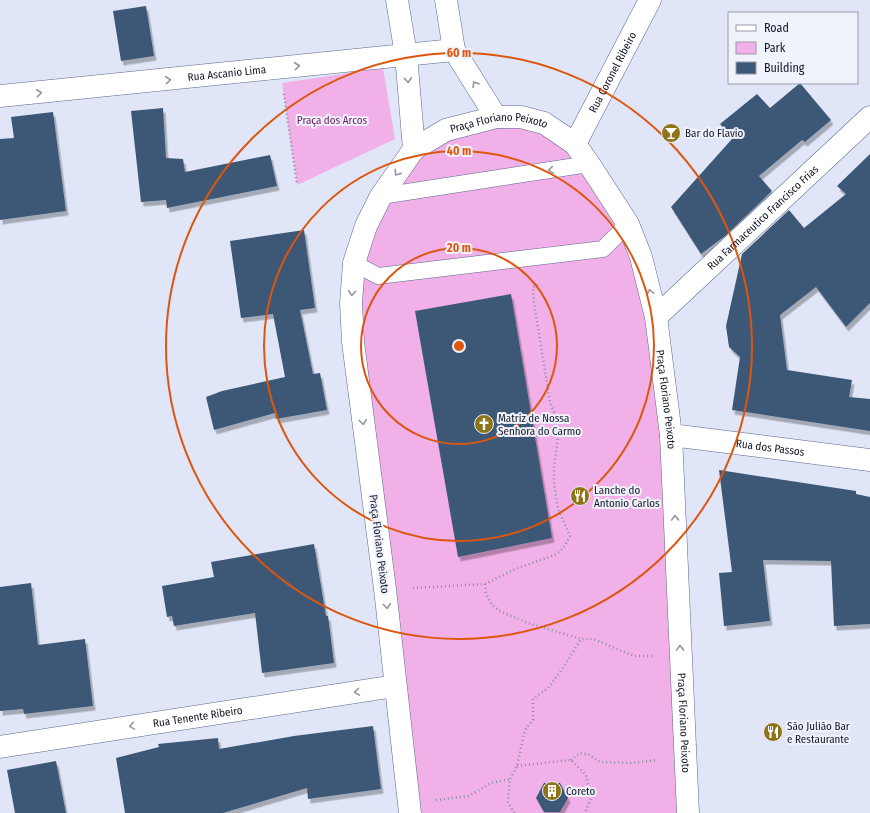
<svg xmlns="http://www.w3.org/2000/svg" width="870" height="813" viewBox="0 0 870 813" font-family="'Fira Sans Condensed',sans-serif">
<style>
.green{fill:#f1b0e8}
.building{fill:#3c5877;filter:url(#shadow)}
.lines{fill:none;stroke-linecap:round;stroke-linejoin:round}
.lane-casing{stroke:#5b668b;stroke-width:17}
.street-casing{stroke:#5b668b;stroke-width:23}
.secondary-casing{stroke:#5b668b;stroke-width:23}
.path{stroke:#8a8fa0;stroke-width:2.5;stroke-dasharray:1 3;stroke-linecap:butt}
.lane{stroke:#fff;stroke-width:16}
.street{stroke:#fff;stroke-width:22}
.secondary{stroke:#fff;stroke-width:22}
.oneway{stroke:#95979d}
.ring{fill:none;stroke:#dd560d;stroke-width:2}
.labels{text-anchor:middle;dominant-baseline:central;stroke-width:4;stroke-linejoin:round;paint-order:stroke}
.street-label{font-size:11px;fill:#131726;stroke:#f0f3fc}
.park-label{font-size:11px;fill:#6d2067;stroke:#f0f3fc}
.poi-label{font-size:11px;fill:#131726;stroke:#f0f3fc;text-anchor:start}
.centre{fill:#dd560d;stroke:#f0f3fc;stroke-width:2}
.ring-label{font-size:12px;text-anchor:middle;font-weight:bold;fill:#dd560d;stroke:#f0f3fc;stroke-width:4;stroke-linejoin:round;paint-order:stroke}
</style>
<defs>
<filter id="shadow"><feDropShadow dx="2.5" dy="4.5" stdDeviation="0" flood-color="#0004"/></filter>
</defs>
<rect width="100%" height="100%" fill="#e0e6f7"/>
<!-- green -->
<g class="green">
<polygon points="383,68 395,139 297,185 282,83"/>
<polygon points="522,120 584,161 387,193 417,151 448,134"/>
<polygon points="588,169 638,259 666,436 685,813 413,813 357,343 359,263 384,199"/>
</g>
<!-- building -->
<g class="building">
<polygon points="146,6 154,56 121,61 113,11"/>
<polygon points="800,83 831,120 805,142 802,140 759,176 772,191 725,236 701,254 671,207 732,139 720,124 757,94 770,108"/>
<polygon points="163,108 166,158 183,159 185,172 270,155 277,186 167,208 166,200 141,202 131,111"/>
<polygon points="53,112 66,211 0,220 0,139 14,138 11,117"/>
<polygon points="870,154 870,303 846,327 816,287 780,315 787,370 852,380 849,397 870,399 870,431 732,410 740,357 729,347 726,326 742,254 789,210 804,228 846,194 837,186"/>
<polygon points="304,230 315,308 300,310 313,374 320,373 327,410 276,419 275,413 214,430 206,397 222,391 285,377 273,314 241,318 230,241"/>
<polygon points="511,294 552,538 458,557 415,311"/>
<polygon points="719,470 856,491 856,494 870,497 870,624 834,626 831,561 763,560 770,621 724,626 719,573 732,572"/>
<polygon points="314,544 326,616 328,616 334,663 262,673 255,613 174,626 172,616 167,617 162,586 214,577 211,562"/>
<polygon points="31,583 38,645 85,639 93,706 24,714 23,709 0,711 0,587"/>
<polygon points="373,726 381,789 308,799 307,788 223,813 125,813 116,758 159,747 158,744 218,738 219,749 294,736"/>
<polygon points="56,761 66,813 15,813 7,770"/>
<polygon points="544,783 560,783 568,798 560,812 544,812 536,798"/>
</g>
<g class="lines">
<!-- lane casing -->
<g class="lane-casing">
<g id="lane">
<polyline points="381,196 589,164"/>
<polyline points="354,263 378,276 603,249 628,224"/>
</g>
</g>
<!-- street casing -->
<g class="street-casing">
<g id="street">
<path id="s1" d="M575,144l75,-144"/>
<path id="s2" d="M656,317l214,-200"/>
<path id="s3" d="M671,435l199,25"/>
<path id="s4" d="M0,747l395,-61"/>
</g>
</g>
<!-- secondary casing -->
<g class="secondary-casing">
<g id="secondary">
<polyline points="397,0 406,55 414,149"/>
<polyline points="446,0 454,50 496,117"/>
<path id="s5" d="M0,96l454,-46"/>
<path id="s6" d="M410,813l-25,-224 -32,-247 -2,-39 3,-40 12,-37 15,-30 33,-47 32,-19 50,-13h25l23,6 31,21 14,20 39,60 13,33 15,60 15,118 17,378"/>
</g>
</g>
<!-- path -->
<g class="path">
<polyline points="284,94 297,185"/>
<polyline points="485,584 486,594 492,605 501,612 528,623 581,639 593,639 634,656 652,656"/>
<polyline points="413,588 485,584 513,570 557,554 565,546 570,536 558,509 554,484 554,467 558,437 557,420 550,402 534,303 533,287 540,284"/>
<polyline points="571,760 580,753 590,755 600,762 630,763 658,760"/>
<polyline points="517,766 571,760 586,775 591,798 585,813"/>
<polyline points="436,800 469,796 491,783 510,779"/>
<polyline points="514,813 508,802 510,779 517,766 525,730 533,720 533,699 548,688 563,668 581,639"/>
</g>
<!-- lane -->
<use href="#lane" class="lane"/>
<!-- street -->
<use href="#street" class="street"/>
<!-- secondary -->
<use href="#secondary" class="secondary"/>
</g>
<!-- one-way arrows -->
<defs><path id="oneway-chevron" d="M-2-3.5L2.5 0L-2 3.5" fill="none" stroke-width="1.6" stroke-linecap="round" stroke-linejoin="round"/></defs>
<g class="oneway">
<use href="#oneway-chevron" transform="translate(297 66) rotate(-6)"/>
<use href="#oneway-chevron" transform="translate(168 80) rotate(-6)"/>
<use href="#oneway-chevron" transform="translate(408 80) rotate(85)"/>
<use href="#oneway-chevron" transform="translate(475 84) rotate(-122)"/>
<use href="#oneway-chevron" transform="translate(39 93) rotate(-6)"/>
<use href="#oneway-chevron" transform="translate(551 170) rotate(171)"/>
<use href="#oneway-chevron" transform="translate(397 173) rotate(125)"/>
<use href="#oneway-chevron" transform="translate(650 292) rotate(-104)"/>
<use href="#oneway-chevron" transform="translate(352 293) rotate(95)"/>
<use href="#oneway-chevron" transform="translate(363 422) rotate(83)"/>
<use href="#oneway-chevron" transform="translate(675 518) rotate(-92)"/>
<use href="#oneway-chevron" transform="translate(387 606) rotate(84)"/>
<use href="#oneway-chevron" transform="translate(680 648) rotate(-92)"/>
<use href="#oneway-chevron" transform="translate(357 692) rotate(171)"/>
<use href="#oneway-chevron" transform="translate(132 726) rotate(171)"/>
</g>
<!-- distance rings -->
<g class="ring">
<circle cx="459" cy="346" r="98"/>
<circle cx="459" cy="346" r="195"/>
<circle cx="459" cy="346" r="293"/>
</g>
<!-- icons -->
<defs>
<g id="bar-disc" transform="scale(1)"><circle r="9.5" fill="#8e7418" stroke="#f0f3fc"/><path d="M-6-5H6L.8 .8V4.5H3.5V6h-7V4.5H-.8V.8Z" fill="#fff"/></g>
<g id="church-disc" transform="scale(1)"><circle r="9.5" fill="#8e7418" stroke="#f0f3fc"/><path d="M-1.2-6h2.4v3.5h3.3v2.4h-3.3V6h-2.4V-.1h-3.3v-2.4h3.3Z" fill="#fff"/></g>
<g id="restaurant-disc" transform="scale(1)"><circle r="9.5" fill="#8e7418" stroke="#f0f3fc"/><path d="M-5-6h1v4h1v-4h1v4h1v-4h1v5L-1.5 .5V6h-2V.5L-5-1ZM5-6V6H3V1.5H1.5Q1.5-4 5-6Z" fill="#fff"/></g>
<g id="building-disc" transform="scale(1)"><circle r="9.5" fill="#8e7418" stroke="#f0f3fc"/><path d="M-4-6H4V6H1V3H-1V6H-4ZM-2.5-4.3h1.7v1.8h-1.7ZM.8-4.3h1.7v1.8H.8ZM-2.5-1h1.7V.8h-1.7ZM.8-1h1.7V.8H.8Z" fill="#fff"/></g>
</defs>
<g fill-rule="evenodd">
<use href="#bar-disc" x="671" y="133"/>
<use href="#church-disc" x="484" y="424"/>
<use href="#restaurant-disc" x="580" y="496"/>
<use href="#restaurant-disc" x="773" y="732"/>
<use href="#building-disc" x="552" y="791"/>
</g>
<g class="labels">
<!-- street labels -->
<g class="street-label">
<text stroke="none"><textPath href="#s1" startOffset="81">Rua Coronel Ribeiro</textPath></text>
<text stroke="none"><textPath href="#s5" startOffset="228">Rua Ascanio Lima</textPath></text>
<text stroke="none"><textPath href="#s6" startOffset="775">Praça Floriano Peixoto</textPath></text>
<text stroke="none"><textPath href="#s2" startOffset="146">Rua Farmaceutico Francisco Frias</textPath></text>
<text stroke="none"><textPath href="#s6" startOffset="1135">Praça Floriano Peixoto</textPath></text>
<text stroke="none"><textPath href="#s3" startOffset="100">Rua dos Passos</textPath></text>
<text transform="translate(379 544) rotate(83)">Praça Floriano Peixoto</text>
<text stroke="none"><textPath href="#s4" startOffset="200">Rua Tenente Ribeiro</textPath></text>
<text stroke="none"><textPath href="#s6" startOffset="1459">Praça Floriano Peixoto</textPath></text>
</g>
<!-- park labels -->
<g class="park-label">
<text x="332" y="120">Praça dos Arcos</text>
</g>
<!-- poi labels -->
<g class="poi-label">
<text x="685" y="133">Bar do Flavio</text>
<text x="498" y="418">Matriz de Nossa<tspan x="498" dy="13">Senhora do Carmo</tspan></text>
<text x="594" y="490">Lanche do<tspan x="594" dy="13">Antonio Carlos</tspan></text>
<text x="787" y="726">São Julião Bar<tspan x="787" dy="13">e Restaurante</tspan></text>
<text x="566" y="791">Coreto</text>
</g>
</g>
<circle cx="459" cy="346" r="6" class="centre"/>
<g class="ring-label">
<text x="459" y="57">60 m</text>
<text x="459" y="155">40 m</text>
<text x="459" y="252">20 m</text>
</g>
<!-- legend -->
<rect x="728" y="12" width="130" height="72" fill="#f0f3fc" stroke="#989ba6"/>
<rect x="736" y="25" width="20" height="6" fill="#ffffff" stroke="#989ba6"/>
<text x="764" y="32" font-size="12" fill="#131726">Road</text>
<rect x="736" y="42" width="20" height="12" fill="#f1b0e8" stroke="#989ba6"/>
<text x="764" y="52" font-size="12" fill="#131726">Park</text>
<rect x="736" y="62" width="20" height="12" fill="#3c5877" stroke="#989ba6"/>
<text x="764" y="72" font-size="12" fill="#131726">Building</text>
</svg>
